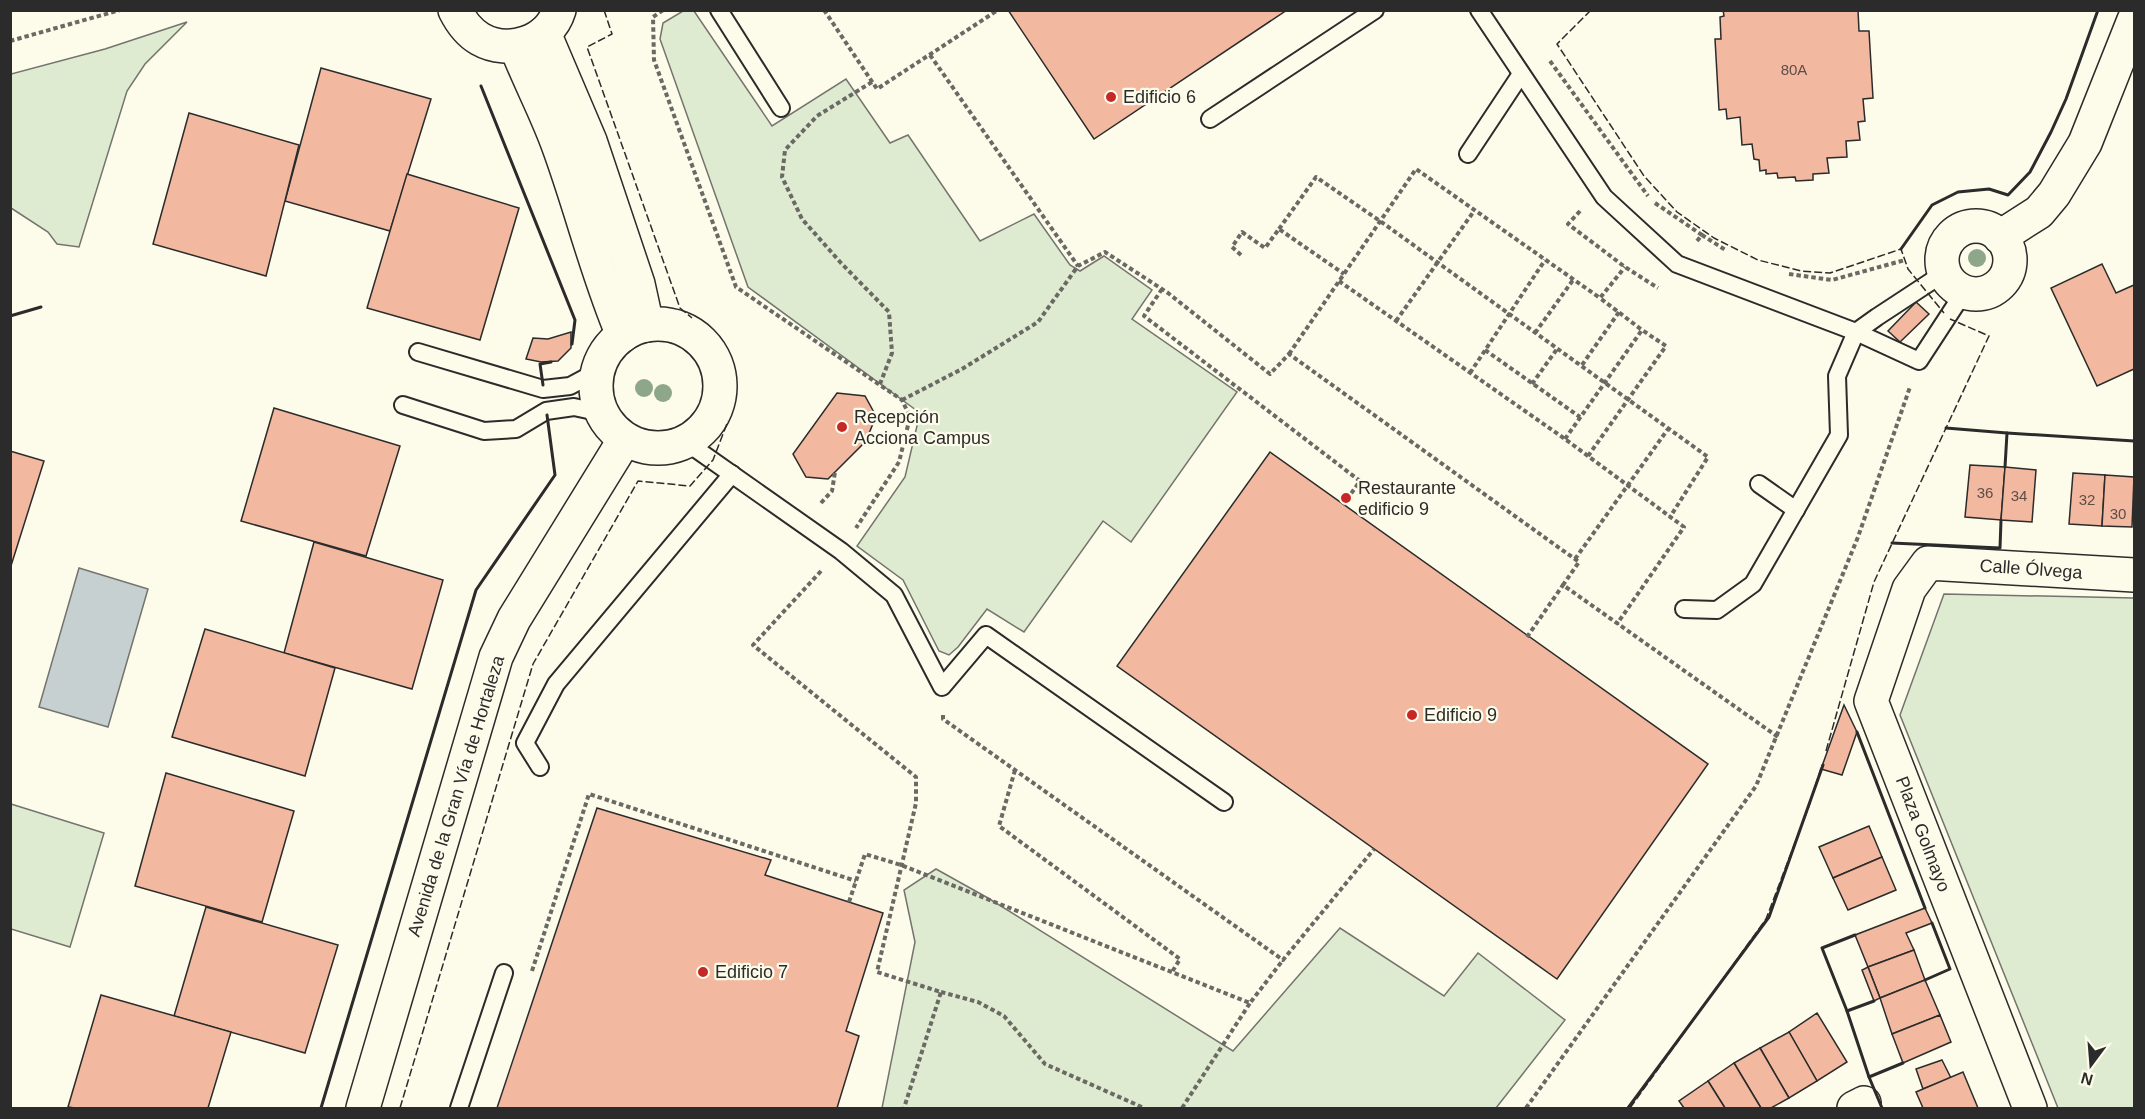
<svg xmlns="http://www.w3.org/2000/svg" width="2145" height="1119" viewBox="0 0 2145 1119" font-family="Helvetica,sans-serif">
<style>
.green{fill:#deebd1;stroke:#74746e;stroke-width:1.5}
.water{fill:#c7d0d0;stroke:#74746e;stroke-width:1.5}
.building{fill:#f2b8a0;stroke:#2b2b2b;stroke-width:1.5}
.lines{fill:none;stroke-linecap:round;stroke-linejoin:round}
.service-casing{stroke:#2b2b2b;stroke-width:20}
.minor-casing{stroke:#2b2b2b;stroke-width:36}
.path{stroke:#6a6964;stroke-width:4;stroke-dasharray:4.5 3;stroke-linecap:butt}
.service{stroke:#fdfbea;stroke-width:16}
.minor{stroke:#fdfbea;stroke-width:33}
.fence{stroke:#2b2b2b;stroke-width:1.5;stroke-dasharray:8 3;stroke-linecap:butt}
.wall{stroke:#2b2b2b;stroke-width:3}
.tree{fill:#8ea78a}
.poi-dot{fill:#c62828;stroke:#fdfbea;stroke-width:2}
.labels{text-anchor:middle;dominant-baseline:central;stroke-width:4.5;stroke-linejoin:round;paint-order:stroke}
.number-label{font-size:15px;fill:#5d4e48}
.poi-label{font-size:18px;fill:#2b2b2b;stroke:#fdfbea;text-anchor:start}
.street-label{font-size:18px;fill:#2b2b2b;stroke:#fdfbea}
</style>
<rect width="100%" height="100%" fill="#fdfbea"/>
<!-- green -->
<g class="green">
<polygon points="683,11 694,11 772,126 846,79 890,143 908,135 980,241 1034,214 1070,265 1080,271 1104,256 1152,290 1132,319 1237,392 1131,542 1103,521 1024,632 987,609 958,647 949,655 939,651 903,580 857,546 905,477 920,413 748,287 660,39 663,23"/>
<polygon points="187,22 145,64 127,91 79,247 57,244 48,232 11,208 11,74 105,49"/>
<polygon points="1944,594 2134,598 2134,1108 2058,1108 1900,715"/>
<polygon points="11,804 104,833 70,947 11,929"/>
<polygon points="936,869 988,898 1233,1051 1340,928 1444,996 1478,953 1565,1020 1496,1108 882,1108 915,942 904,890"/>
</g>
<!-- water -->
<polygon class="water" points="79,568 148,589 108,727 39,707"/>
<!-- building -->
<g class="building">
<polygon points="1008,10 1287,10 1094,139"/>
<polygon points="1723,10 1858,10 1859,31 1869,31 1873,98 1863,99 1865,121 1858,122 1860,140 1846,141 1847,157 1827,158 1829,173 1813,174 1813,180 1796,181 1795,177 1778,178 1777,173 1766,174 1766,170 1760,171 1759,160 1754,159 1752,144 1742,145 1740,117 1727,119 1726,109 1719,110 1715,39 1721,39 1720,17 1724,16"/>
<polygon points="321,68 431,99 390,231 285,201"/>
<polygon points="189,113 299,145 266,276 153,244"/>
<polygon points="407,174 519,208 480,340 367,308"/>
<polygon points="2102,264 2116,293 2134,285 2134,369 2097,386 2051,288"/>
<polygon points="1916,302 1929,314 1900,342 1888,331"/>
<polygon points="571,332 571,348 558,361 541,362 526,359 533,338 548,339"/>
<polygon points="837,393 865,396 876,416 866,441 828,479 806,477 793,454"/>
<polygon points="274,408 400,446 366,556 241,521"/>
<polygon points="10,451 44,461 10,569"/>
<polygon points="1270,452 1708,764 1557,979 1117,666"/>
<polygon points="1970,465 2005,467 2001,520 1965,517"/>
<polygon points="2005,467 2036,470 2032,522 2001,520"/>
<polygon points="2073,473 2105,475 2102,526 2069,524"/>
<polygon points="2105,475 2134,477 2132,527 2102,526"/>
<polygon points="314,542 443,580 412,689 284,653"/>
<polygon points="205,629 335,668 305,776 172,737"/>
<polygon points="1844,705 1857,732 1842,775 1821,769"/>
<polygon points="166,773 294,811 262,922 135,886"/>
<polygon points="597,808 771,860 765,875 883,913 846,1031 859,1036 837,1108 497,1108"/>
<polygon points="1869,826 1882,857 1833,878 1819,847"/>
<polygon points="1882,857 1896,890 1848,910 1833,878"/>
<polygon points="206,907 338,945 305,1053 174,1016"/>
<polygon points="1925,908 1932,923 1906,933 1914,950 1868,967 1855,935"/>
<polygon points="1914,950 1925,980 1880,998 1868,967"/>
<polygon points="1868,967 1880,998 1874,1001 1862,970"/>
<polygon points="1925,980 1940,1015 1892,1034 1880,998"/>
<polygon points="101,995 231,1032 208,1108 75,1108 68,1107"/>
<polygon points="1817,1013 1847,1062 1817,1081 1789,1032"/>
<polygon points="1940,1015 1951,1042 1903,1063 1892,1034"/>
<polygon points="1789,1032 1817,1081 1789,1098 1760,1048"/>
<polygon points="1760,1048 1789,1098 1771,1108 1761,1108 1734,1063"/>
<polygon points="1942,1060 1951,1078 1923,1089 1916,1069"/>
<polygon points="1734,1063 1761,1108 1725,1108 1708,1081"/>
<polygon points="1963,1072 1978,1108 1923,1108 1916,1092"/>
<polygon points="1708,1081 1725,1108 1684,1108 1679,1101"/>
</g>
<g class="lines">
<!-- service casing -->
<g class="service-casing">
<g id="service">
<polyline points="719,10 781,108"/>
<polyline points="1479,10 1604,197 1677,264 1856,332 1919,361 1964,292"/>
<polyline points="1210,119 1375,10"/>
<polyline points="1468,154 1521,74"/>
<polyline points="418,352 543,389 570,386 598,371"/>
<polyline points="403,405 484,431 516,429 546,411 574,407 602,413"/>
<polyline points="686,442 841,551 894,595 942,687 986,635 1224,802"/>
<polyline points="1759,484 1796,510"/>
<polyline points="1684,609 1717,610 1753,584 1839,435 1837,376 1856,332 1877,317 1944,273"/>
<polyline points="540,767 525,743 556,684 732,474"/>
<polyline points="459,1108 504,973"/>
</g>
</g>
<!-- minor casing -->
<g class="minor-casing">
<g id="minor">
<path d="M455,10c6,12 13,22 25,29 28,16 69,4 79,-29"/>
<polyline points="544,33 590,141 638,284 647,325"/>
<path d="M516,46c13,34 31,67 43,101 23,63 38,127 64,188"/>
<circle cx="1976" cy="260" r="34"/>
<polyline points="2000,237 2039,212 2054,194 2085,143 2134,20"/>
<circle cx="658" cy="386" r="62"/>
<polyline points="363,1108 496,657 514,619 625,439"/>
<polyline points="1854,1108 1864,1103"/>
<polyline points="2030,1108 1871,701 1909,589 1928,563 2134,575"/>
</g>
</g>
<!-- path -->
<g class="path">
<polyline points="663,10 653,17 654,60 736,287 902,400 910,417 899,462 856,528"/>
<polyline points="824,10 877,89 998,10"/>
<polyline points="10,41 120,10"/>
<polyline points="930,55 1078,266"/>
<polyline points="1550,61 1648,196"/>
<polyline points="872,82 817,116 785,150 782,177 802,219 841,263 889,312 892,353 880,384"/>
<polyline points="1655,203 1702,235"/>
<polyline points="1580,211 1568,224 1625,267 1658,288"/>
<polyline points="1279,229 1316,177 1380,221 1708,457 1670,517"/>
<polyline points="1697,241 1702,235 1727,251"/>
<polyline points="1241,255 1232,247 1242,232 1265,248 1279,229 1344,274"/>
<polyline points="1789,274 1832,280 1905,260"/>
<polyline points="1339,281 1565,439 1684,527 1617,624"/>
<polyline points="1162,289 1144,316 1360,481 1343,505"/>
<polyline points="1396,321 1474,211"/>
<polyline points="1535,333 1573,280"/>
<polyline points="1485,350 1580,417"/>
<polyline points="1289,354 1416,169 1600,298 1625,267"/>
<polyline points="1582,365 1619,312"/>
<polyline points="1470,373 1545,260"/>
<polyline points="1532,384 1557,349"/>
<polyline points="902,400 962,369 1038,322 1078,266 1105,252 1168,293 1270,374 1289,354 1579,562 1563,585 1778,737"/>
<polyline points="1565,439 1642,330 1600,298"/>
<polyline points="1588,456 1666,346 1642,330"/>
<polyline points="821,503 832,491 835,472"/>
<polyline points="1575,559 1668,429"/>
<polyline points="821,571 753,645 916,777 916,803 877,972 941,992 904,1108"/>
<polyline points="1527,637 1563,585"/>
<polyline points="943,715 943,719 1283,960 1374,849"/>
<polyline points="1015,770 999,826 1180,959 1172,972"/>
<polyline points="849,902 865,854 901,865 1250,1003 1283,960"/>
<polyline points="532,971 589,794 856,881"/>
<polyline points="941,992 978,1002 1004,1016 1045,1064 1144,1108"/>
<polyline points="1182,1108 1250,1003"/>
<polyline points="1526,1108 1756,786 1858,537 1910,387"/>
</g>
<!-- service -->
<use href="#service" class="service"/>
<!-- minor -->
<use href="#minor" class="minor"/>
<!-- fence -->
<g class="fence">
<polyline points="604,10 612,34 587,47 680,308 692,318"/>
<polyline points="1591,10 1557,44 1644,176 1677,212 1714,238 1758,260 1801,271 1830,273 1901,249 1908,269 1944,313"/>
<polyline points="1826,751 1874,582 1989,336 1950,319"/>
<polyline points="400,1108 533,664 638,481 690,486 713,460 728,421"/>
<polyline points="1630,1108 1766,919 1809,806 1822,765"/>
</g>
<!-- wall -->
<g class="wall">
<polyline points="481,86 575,320 572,344"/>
<polyline points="1901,249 1932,205 1958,192 1989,189 2008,195 2030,172 2051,132 2066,99 2098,10"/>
<polyline points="10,316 41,307"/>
<polyline points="543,385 540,364 551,362"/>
<polyline points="1946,428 2007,433 2005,467"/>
<polyline points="2007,433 2134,441"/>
<polyline points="1892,543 2000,548 2001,520"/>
<polyline points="1857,732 1925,908"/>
<polyline points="1855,935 1822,948 1847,1011 1869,1077 1882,1108"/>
<polyline points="1925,980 1950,969 1932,923"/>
<polyline points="1847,1011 1874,1001"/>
<polyline points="1869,1077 1903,1063"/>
<polyline points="321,1108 476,590 555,475 547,415"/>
<polyline points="1628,1108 1769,917 1823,765"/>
</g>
</g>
<!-- trees -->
<g class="tree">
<circle cx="1977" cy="258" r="9"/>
<circle cx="644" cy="388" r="9"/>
<circle cx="663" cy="393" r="9"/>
</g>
<!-- markers -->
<g class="poi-dot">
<circle cx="1111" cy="97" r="6"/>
<circle cx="842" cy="427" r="6"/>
<circle cx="1346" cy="498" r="6"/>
<circle cx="1412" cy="715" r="6"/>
<circle cx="703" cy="972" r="6"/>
</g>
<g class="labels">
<!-- number labels -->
<g class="number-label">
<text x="1794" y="69">80A</text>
<text x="1985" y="492">36</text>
<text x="2019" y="495">34</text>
<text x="2087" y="499">32</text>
<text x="2118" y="513">30</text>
</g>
<!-- poi labels -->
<g class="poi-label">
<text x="1123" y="97">Edificio 6</text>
<text x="854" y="417">Recepción<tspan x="854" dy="21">Acciona Campus</tspan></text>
<text x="1358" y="488">Restaurante<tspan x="1358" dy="21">edificio 9</tspan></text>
<text x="1424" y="715">Edificio 9</text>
<text x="715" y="972">Edificio 7</text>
</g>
<!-- street labels -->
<g class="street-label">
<text transform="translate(2031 569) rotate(4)">Calle Ólvega</text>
<text transform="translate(456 796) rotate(-73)">Avenida de la Gran Vía de Hortaleza</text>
<text transform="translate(1923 834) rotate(69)">Plaza Golmayo</text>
</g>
</g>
<!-- border -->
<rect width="2145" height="1119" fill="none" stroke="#2b2b2b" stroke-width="24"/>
<!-- north arrow -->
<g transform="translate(2091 1065) rotate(196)" stroke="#fdfbea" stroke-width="4.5" paint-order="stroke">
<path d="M0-4.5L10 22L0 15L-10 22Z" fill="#2b2b2b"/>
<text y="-9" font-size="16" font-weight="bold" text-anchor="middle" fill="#2b2b2b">N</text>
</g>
</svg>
